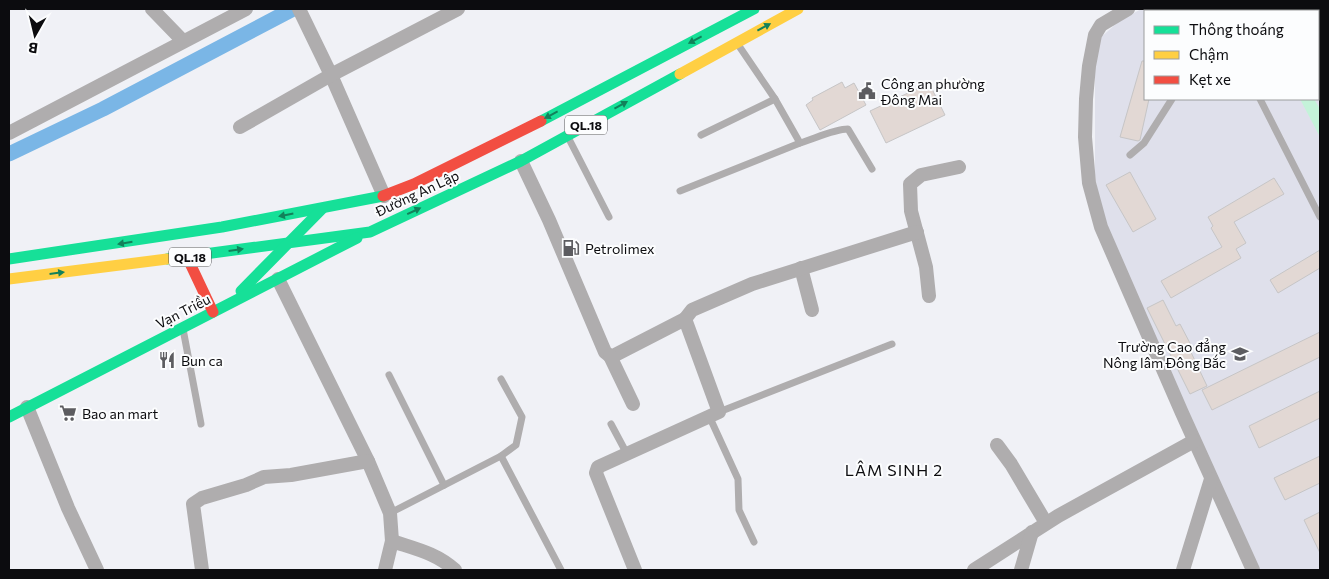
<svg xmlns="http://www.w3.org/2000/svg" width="1329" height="579" viewBox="0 0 1329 579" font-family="Commissioner,sans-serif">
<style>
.built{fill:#dfe0eb;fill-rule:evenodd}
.green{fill:#c4f3d9}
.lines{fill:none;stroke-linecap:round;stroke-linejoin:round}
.canal{stroke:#7ab6e6;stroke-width:15}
.building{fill:#e2d8d4;stroke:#c6c5c6}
.lane{stroke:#afadae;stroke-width:7}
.street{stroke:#afadae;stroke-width:14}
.fast{stroke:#16e098;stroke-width:11}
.slow{stroke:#ffcf43;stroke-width:11}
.jam{stroke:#f24e42;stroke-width:11}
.oneway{fill:#12815a}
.labels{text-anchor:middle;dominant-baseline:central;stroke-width:4;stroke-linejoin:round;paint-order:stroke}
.shield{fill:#fcfdfe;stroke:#545457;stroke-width:1}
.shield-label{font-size:12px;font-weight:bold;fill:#0c0c0f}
.poi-label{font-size:14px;fill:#0c0c0f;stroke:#fcfdfe;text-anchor:start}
.street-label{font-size:14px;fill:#0c0c0f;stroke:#fcfdfe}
.quarter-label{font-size:16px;letter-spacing:1px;fill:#0c0c0f;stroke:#fcfdfe}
</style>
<rect width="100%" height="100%" fill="#f0f1f6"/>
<!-- built -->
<path class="built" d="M1141,9h179v561h-61l-146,-325 -14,-41 -4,-29v-120l4,-16 18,-16zM1145,11h173v88h-173z"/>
<!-- green -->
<polygon class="green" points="1300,99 1314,99 1320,109 1320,137"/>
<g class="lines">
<!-- canal -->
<polyline class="canal" points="9,154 103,109 293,9"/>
</g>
<!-- building -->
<g class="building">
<polygon points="1142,61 1145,61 1145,99 1149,99 1140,140 1138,141 1120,137"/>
<polygon points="842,82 845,88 854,83 866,105 820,130 806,105 813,100 812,98"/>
<polygon points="929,83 945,115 886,143 870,111"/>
<polygon points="1130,172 1156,219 1133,232 1106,185"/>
<polygon points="1274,178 1284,194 1234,222 1246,243 1236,249 1241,258 1171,298 1161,281 1222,247 1211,228 1213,226 1208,217"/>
<polygon points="1320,250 1320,268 1278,293 1270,280"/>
<polygon points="1163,300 1176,326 1180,324 1192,347 1189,348 1207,386 1190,394 1147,308"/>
<polygon points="1320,332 1320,357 1212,410 1202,390"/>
<polygon points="1320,391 1320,418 1259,448 1249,426"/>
<polygon points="1320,456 1320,483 1285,500 1274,478"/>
<polygon points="1320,512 1320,553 1304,520"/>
</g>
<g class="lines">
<!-- lane -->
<g class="lane">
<polyline points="1273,11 1274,9"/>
<path d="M739,46l36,53 25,44c14,-4 34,-14 48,-14l24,40"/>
<polyline points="1260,99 1320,217"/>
<polyline points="701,135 775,99"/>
<polyline points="569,139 609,217"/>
<polyline points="1130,155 1144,143 1172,99"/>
<polyline points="680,191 800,143"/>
<polyline points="183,329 201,424"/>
<polyline points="389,375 444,485"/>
<polyline points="719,412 892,344"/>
<polyline points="710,418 738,479 739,510 754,542"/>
<polyline points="611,424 627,454"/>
<polyline points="501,456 561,570"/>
<polyline points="390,513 501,456 516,445 522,417 501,379"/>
</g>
<!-- street -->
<g class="street">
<polyline points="152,9 183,41"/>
<polyline points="299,9 331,75 384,196"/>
<polyline points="1128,9 1101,25 1095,35 1089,66 1086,99 1085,137 1089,183 1101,227 1182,413 1253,570"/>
<polyline points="240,127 331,75 458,9"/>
<polyline points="9,133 246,9"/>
<polyline points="521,161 549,220 605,352 610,356 615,355 685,319"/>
<polyline points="801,268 812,310"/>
<polyline points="278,279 368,461 390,513 392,541 385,570"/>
<polyline points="929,296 926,267 911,211 910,184 921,175 959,167"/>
<polyline points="610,356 633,404"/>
<polyline points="27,407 68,508 97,570"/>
<polyline points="997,445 1011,464 1046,523"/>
<path d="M392,541c24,8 44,12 63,29"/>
<polyline points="202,570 193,504 202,498 246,485 264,477 291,475 368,461"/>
<polyline points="635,570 596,473 598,467 719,412 685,319 692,310 752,284 917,232"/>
<polyline points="974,570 1058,516 1194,441"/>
<polyline points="1021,570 1032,532"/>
<polyline points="1183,570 1211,479"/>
</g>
<!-- fast -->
<g class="fast">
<polyline points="541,121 754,9"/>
<polyline points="9,259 222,227 383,196"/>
<polyline points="167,259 370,232 521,161 680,74"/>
<polyline points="241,291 322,209"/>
<polyline points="9,417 357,238"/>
</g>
<!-- slow -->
<g class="slow">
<polyline points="680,74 798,9"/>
<polyline points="9,279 167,259"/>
</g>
<!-- jam -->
<g class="jam">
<polyline points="383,196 414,184 541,121"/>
<polyline points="187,257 213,312"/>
</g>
</g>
<!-- one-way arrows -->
<defs><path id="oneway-solid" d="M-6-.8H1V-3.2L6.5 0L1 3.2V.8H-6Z" transform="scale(1.25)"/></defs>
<g class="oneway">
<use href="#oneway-solid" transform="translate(764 27) rotate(-28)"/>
<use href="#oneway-solid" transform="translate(695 40) rotate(152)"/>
<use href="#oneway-solid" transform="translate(621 105) rotate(-29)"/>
<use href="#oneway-solid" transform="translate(551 115) rotate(152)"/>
<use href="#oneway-solid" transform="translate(414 211) rotate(-25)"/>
<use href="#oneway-solid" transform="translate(286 215) rotate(169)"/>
<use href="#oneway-solid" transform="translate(125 243) rotate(171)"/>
<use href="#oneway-solid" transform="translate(236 250) rotate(-8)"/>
<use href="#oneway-solid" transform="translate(57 273) rotate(-7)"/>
</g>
<!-- icons -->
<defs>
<g id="civic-bare" transform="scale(1.35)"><path d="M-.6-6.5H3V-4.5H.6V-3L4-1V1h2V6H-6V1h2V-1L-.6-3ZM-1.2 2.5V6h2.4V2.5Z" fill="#5c5c60" stroke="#fcfdfe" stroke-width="2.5" paint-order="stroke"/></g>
<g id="fuel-bare" transform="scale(1.35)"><path d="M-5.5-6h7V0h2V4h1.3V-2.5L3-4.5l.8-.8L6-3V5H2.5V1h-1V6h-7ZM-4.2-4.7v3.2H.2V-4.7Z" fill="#5c5c60" stroke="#fcfdfe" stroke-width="2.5" paint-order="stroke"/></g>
<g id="university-bare" transform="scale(1.35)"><path d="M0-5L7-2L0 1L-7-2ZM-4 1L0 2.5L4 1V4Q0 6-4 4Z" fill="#5c5c60" stroke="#fcfdfe" stroke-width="2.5" paint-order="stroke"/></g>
<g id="restaurant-bare" transform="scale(1.35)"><path d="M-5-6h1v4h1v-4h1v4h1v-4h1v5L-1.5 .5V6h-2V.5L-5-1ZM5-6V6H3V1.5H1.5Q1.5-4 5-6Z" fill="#5c5c60" stroke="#fcfdfe" stroke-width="2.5" paint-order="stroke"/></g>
<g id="supermarket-bare" transform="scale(1.35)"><path d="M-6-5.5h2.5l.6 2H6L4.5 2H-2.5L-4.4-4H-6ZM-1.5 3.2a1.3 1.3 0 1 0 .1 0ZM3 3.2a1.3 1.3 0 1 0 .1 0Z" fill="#5c5c60" stroke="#fcfdfe" stroke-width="2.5" paint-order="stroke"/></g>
</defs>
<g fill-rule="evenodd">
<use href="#civic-bare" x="867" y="91"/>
<use href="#fuel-bare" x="571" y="248"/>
<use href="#university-bare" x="1240" y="354"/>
<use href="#restaurant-bare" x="167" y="360"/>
<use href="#supermarket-bare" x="68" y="413"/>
</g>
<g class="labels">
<!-- shield labels -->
<g class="shield">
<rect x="565" y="115.5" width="42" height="19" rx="4"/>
<rect x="169" y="247.5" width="42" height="19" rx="4"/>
</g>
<g class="shield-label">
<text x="586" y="125">QL.18</text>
<text x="190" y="257">QL.18</text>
</g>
<!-- poi labels -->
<g class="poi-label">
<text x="881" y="83">Công an phường<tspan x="881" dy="16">Đông Mai</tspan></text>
<text x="585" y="248">Petrolimex</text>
<text x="1226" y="346" text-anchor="end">Trường Cao đẳng<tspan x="1226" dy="16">Nông lâm Đông Bắc</tspan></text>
<text x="181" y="360">Bun ca</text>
<text x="82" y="413">Bao an mart</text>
</g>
<!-- street labels -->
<g class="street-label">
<text transform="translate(417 193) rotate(-25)">Đường An Lập</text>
<text transform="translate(183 311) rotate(-27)">Vạn Triều</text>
</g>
<!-- quarter labels -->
<g class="quarter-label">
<text x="894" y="469">LÂM SINH 2</text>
</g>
</g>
<!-- border -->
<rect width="1329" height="579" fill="none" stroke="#0c0c0f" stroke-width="20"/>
<!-- legend -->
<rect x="1144" y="10" width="175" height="90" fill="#fcfdfe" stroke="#9c9d9e"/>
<rect x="1154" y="26" width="25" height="8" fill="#16e098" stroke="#9c9d9e"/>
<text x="1189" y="35" font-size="15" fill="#0c0c0f">Thông thoáng</text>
<rect x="1154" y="51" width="25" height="8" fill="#ffcf43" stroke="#9c9d9e"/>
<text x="1189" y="60" font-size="15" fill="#0c0c0f">Chậm</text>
<rect x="1154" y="76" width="25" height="8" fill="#f24e42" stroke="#9c9d9e"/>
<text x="1189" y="85" font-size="15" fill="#0c0c0f">Kẹt xe</text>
<!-- north arrow -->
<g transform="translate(35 35) rotate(188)" stroke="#fcfdfe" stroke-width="4" paint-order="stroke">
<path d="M0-4L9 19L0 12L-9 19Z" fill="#0c0c0f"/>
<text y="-8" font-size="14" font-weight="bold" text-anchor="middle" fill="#0c0c0f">B</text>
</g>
</svg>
